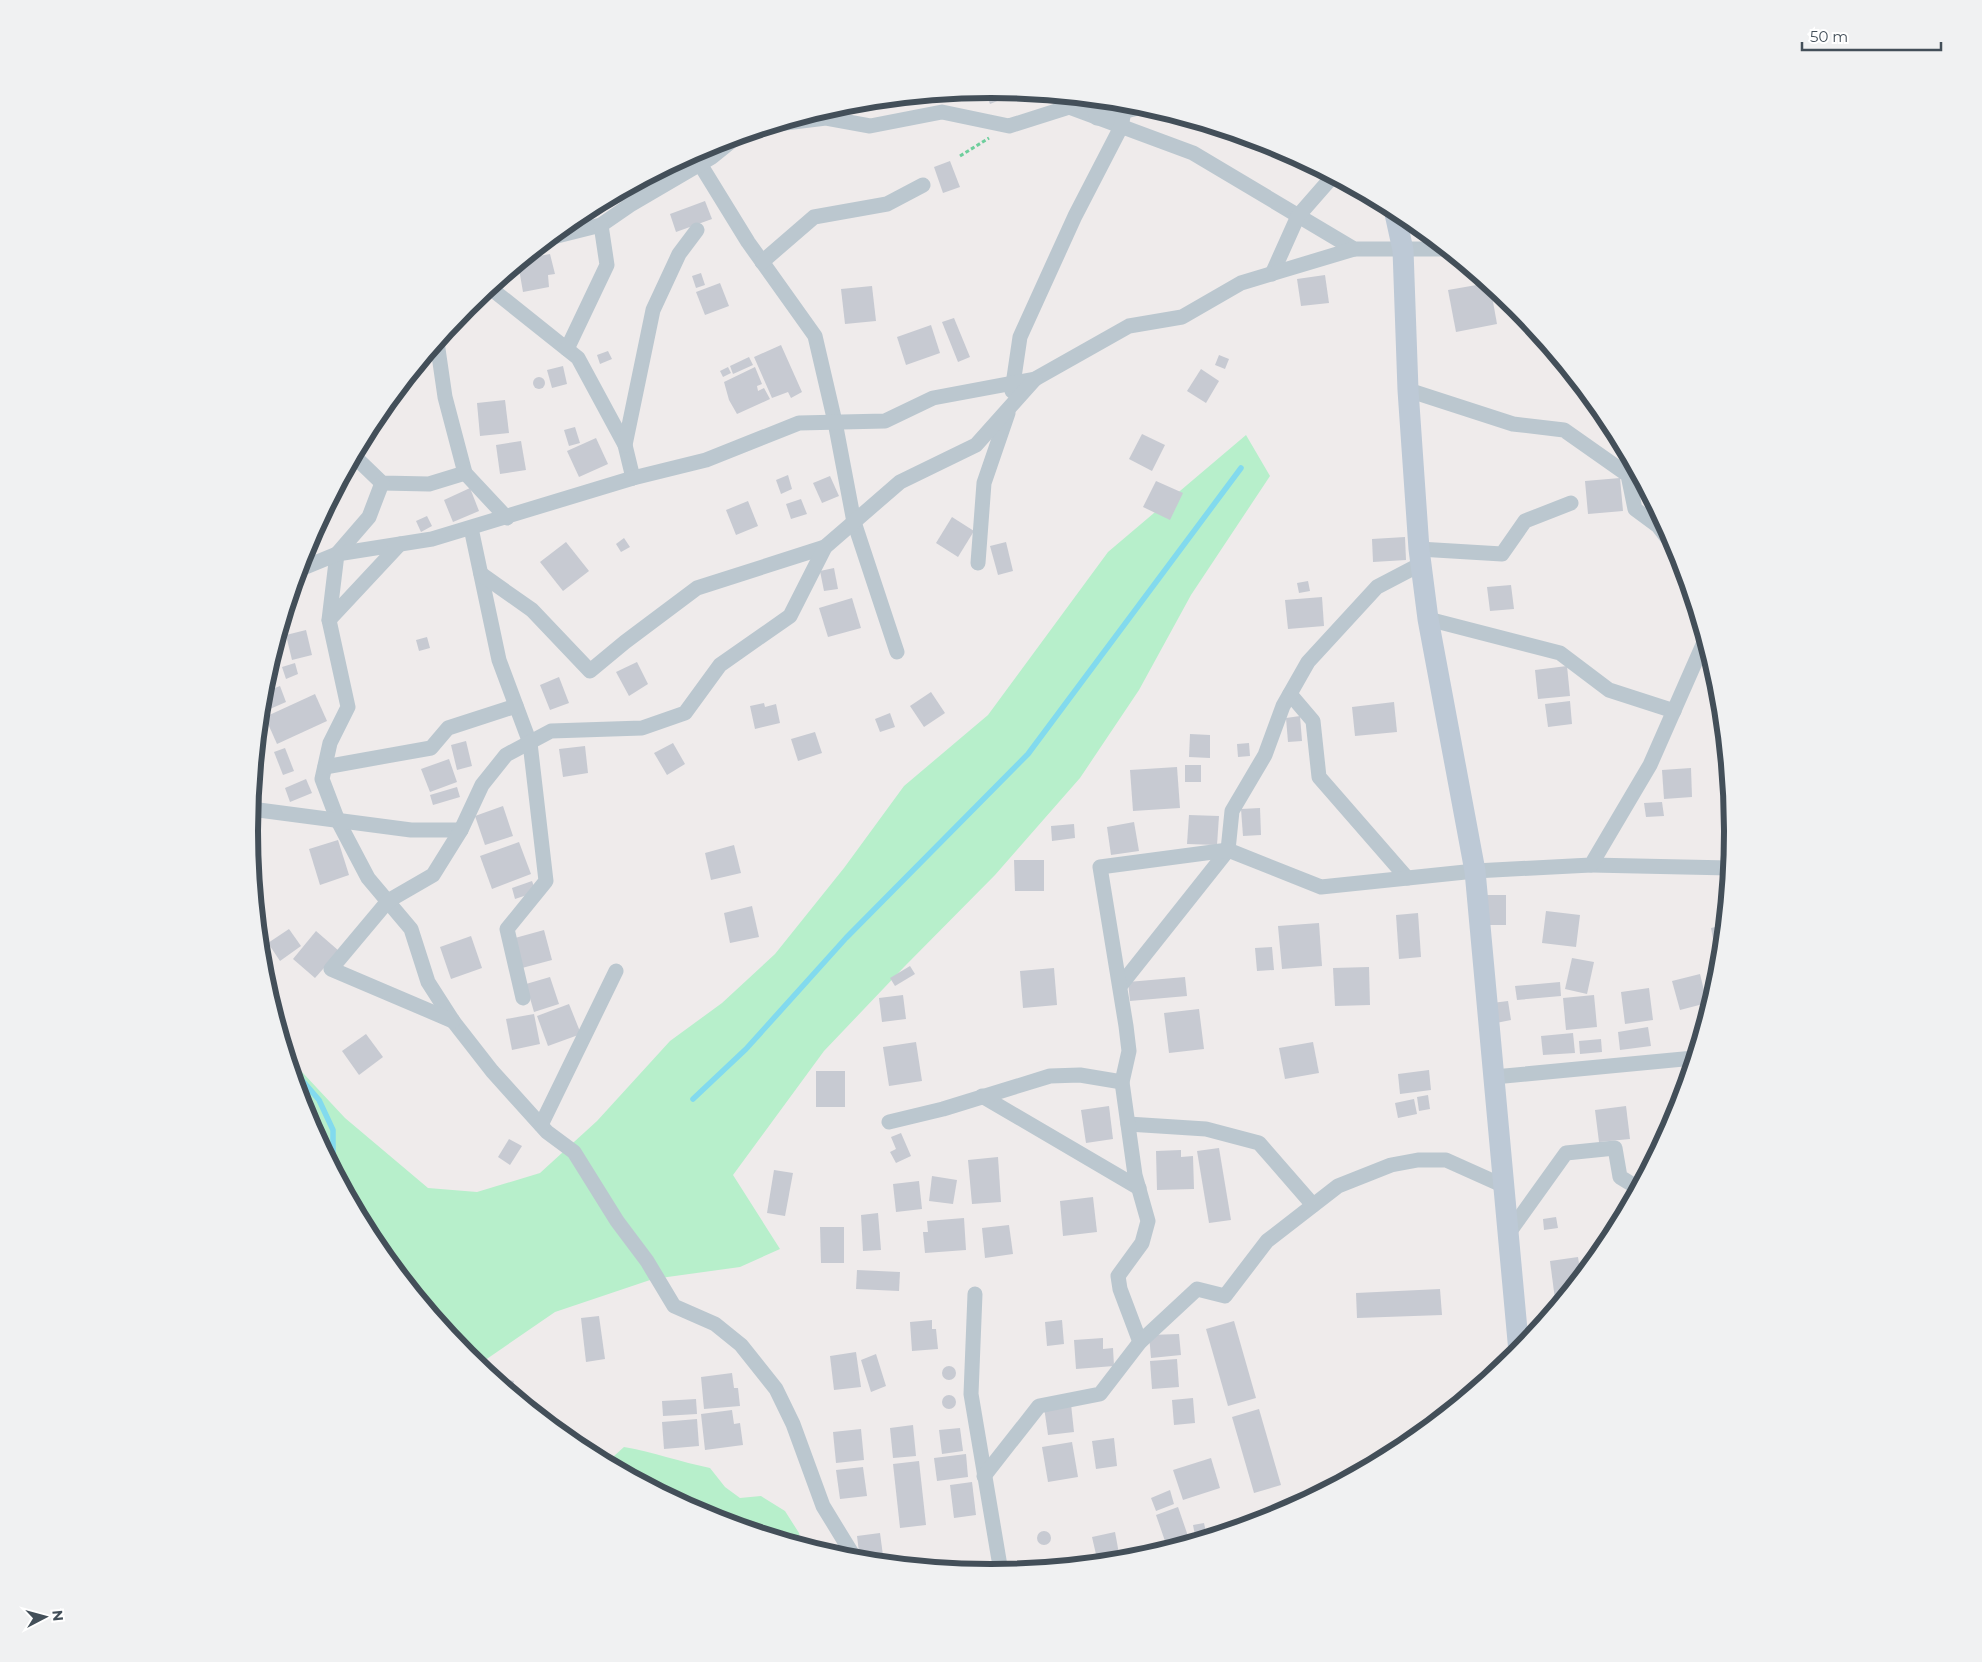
<svg xmlns="http://www.w3.org/2000/svg" width="1982" height="1662" viewBox="0 0 1982 1662" font-family="Montserrat,sans-serif">
<style>
.green{fill:#b7efcb}
.lines{fill:none;stroke-linecap:round;stroke-linejoin:round}
.stream{stroke:#82daee;stroke-width:5.5}
.building{fill:#c7cad2}
.path{stroke:#6ece9c;stroke-width:3;stroke-dasharray:4 2.5;stroke-linecap:butt}
.street{stroke:#bbc7cf;stroke-width:15}
.secondary{stroke:#bdc9d6;stroke-width:21}
.rim{fill:none;stroke:#434f59;stroke-width:6}
</style>
<rect width="100%" height="100%" fill="#efebeb"/>
<!-- green -->
<g class="green">
<polygon points="1246,435 1270,476 1191,595 1139,690 1080,778 995,875 904,967 824,1051 733,1175 780,1249 740,1267 653,1279 555,1312 478,1365 466,1356 374,1243 305,1115 288,1057 345,1118 428,1188 477,1192 540,1173 597,1121 670,1041 722,1003 775,954 844,868 904,786 988,715 1108,552"/>
<polygon points="252,798 255,845 251,856 249,831"/>
<path d="M624,1447c29,5 57,15 86,21l15,19 15,11 21,-2 24,15 14,22 2,12 -94,-28 -91,-49 -2,-12z"/>
</g>
<g class="lines">
<!-- stream -->
<g class="stream">
<polyline points="290,1066 319,1100 333,1130 333,1167"/>
<polyline points="693,1099 746,1049 846,938 1028,754 1241,468"/>
</g>
</g>
<!-- building -->
<g class="building">
<polygon points="984,89 1016,91 1017,93 990,104"/>
<polygon points="950,161 960,187 943,193 934,167"/>
<polygon points="631,186 635,197 600,209 598,203"/>
<polygon points="705,201 712,219 676,232 670,214"/>
<polygon points="550,254 555,274 548,275 549,287 523,292 518,263 523,259"/>
<polygon points="701,273 705,285 696,288 692,276"/>
<polygon points="1325,275 1329,303 1301,306 1297,279"/>
<polygon points="720,283 729,306 705,315 696,292"/>
<polygon points="1488,283 1490,285 1497,324 1456,332 1448,290"/>
<polygon points="872,286 876,321 845,324 841,289"/>
<polygon points="954,318 970,357 958,362 942,322"/>
<polygon points="931,325 940,353 906,365 897,337"/>
<polygon points="781,345 802,392 791,398 788,392 772,398 754,357"/>
<polygon points="608,351 612,359 600,364 597,355"/>
<polygon points="1219,355 1229,359 1225,369 1215,365"/>
<polygon points="749,357 753,365 733,374 730,366"/>
<polygon points="563,366 567,384 552,388 547,370"/>
<polygon points="728,367 731,373 723,377 720,371"/>
<polygon points="755,367 762,384 757,386 758,391 764,388 770,399 737,414 729,400 724,382"/>
<polygon points="1201,369 1219,381 1206,403 1187,391"/>
<circle cx="539" cy="383" r="6"/>
<polygon points="505,400 509,433 480,436 477,403"/>
<polygon points="575,427 580,443 569,446 564,430"/>
<polygon points="1142,434 1165,445 1152,471 1129,459"/>
<polygon points="596,438 608,464 579,477 567,451"/>
<polygon points="521,441 526,470 500,474 496,445"/>
<polygon points="788,475 792,489 781,494 776,480"/>
<polygon points="830,476 839,496 822,503 813,483"/>
<polygon points="1620,478 1623,511 1588,514 1585,481"/>
<polygon points="1156,481 1183,493 1170,520 1143,507"/>
<polygon points="470,488 479,511 453,522 444,500"/>
<polygon points="801,499 807,514 791,519 786,504"/>
<polygon points="748,501 758,526 736,535 726,510"/>
<polygon points="427,516 432,526 421,532 416,521"/>
<polygon points="952,517 974,531 958,557 936,543"/>
<polygon points="1405,537 1406,560 1373,562 1372,539"/>
<polygon points="624,538 630,547 621,552 616,544"/>
<polygon points="566,542 589,571 563,591 540,562"/>
<polygon points="1006,542 1013,571 998,575 990,546"/>
<polygon points="834,568 838,589 824,591 820,571"/>
<polygon points="1308,581 1310,591 1299,593 1297,583"/>
<polygon points="1511,585 1514,609 1490,611 1487,587"/>
<polygon points="1322,597 1324,626 1288,629 1285,600"/>
<polygon points="852,598 861,628 828,637 819,608"/>
<polygon points="306,630 312,655 292,660 286,635"/>
<polygon points="427,637 430,648 419,651 416,640"/>
<polygon points="637,662 648,684 629,696 616,672"/>
<polygon points="295,663 298,674 286,679 282,667"/>
<polygon points="1567,666 1570,696 1538,699 1535,670"/>
<polygon points="559,677 569,703 550,710 540,685"/>
<polygon points="280,686 286,702 263,712 261,707 262,693"/>
<polygon points="931,692 945,713 924,727 910,706"/>
<polygon points="315,694 327,721 277,744 265,717"/>
<polygon points="1570,701 1572,724 1548,727 1545,704"/>
<polygon points="1394,702 1397,732 1355,736 1352,707"/>
<polygon points="764,703 765,707 776,704 780,723 755,729 750,706"/>
<polygon points="890,713 895,727 880,732 875,719"/>
<polygon points="1300,716 1302,741 1288,742 1286,718"/>
<polygon points="815,732 822,753 798,761 791,739"/>
<polygon points="1190,734 1210,735 1210,758 1189,757"/>
<polygon points="466,741 472,766 457,770 451,745"/>
<polygon points="673,743 685,764 667,775 654,753"/>
<polygon points="1249,743 1250,756 1238,757 1237,744"/>
<polygon points="585,746 588,773 563,777 559,749"/>
<polygon points="285,748 294,771 283,775 274,752"/>
<polygon points="449,759 457,782 430,792 421,769"/>
<rect x="1185" y="765" width="16" height="17"/>
<polygon points="1177,767 1180,808 1133,811 1130,770"/>
<polygon points="1691,768 1692,797 1664,799 1662,770"/>
<polygon points="306,779 312,793 290,802 285,788"/>
<polygon points="457,787 460,797 433,805 430,795"/>
<polygon points="1662,802 1664,816 1646,817 1644,803"/>
<polygon points="503,806 513,836 485,845 475,816"/>
<polygon points="1260,808 1261,835 1243,836 1241,809"/>
<polygon points="1189,815 1219,816 1217,845 1187,844"/>
<polygon points="1134,822 1139,851 1111,855 1107,827"/>
<polygon points="1074,824 1075,838 1052,841 1051,826"/>
<polygon points="338,840 349,875 320,885 309,849"/>
<polygon points="519,842 531,874 492,889 480,856"/>
<polygon points="734,845 741,873 711,880 705,853"/>
<polygon points="1014,860 1044,860 1044,891 1015,891"/>
<polygon points="532,881 536,892 515,899 512,888"/>
<rect x="1486" y="895" width="20" height="30"/>
<polygon points="752,906 759,937 730,943 724,913"/>
<polygon points="1546,911 1580,915 1576,947 1542,943"/>
<polygon points="1418,913 1421,957 1399,959 1396,915"/>
<polygon points="1319,923 1322,966 1282,969 1278,926"/>
<polygon points="1724,925 1721,959 1717,960 1711,928"/>
<polygon points="289,929 301,946 280,961 268,943"/>
<polygon points="544,930 552,960 522,968 515,938"/>
<polygon points="316,931 339,951 315,978 293,959"/>
<polygon points="471,936 482,968 451,979 440,947"/>
<polygon points="1272,947 1274,970 1257,971 1255,948"/>
<polygon points="1572,958 1594,962 1587,994 1565,989"/>
<polygon points="910,966 915,974 895,986 890,978"/>
<polygon points="1369,967 1370,1005 1335,1006 1333,968"/>
<polygon points="1054,968 1057,1005 1023,1008 1020,971"/>
<polygon points="1700,974 1707,1003 1680,1010 1672,981"/>
<polygon points="550,977 559,1004 534,1012 526,984"/>
<polygon points="1185,977 1187,996 1130,1001 1128,982"/>
<polygon points="1560,982 1561,996 1517,1000 1515,986"/>
<polygon points="1649,988 1653,1020 1625,1024 1621,992"/>
<polygon points="903,995 906,1019 882,1022 879,998"/>
<polygon points="1594,995 1597,1027 1566,1030 1563,998"/>
<polygon points="1508,1001 1511,1020 1496,1023 1492,1003"/>
<polygon points="569,1004 581,1034 548,1046 537,1016"/>
<polygon points="1199,1009 1204,1049 1169,1053 1164,1013"/>
<polygon points="534,1014 540,1044 512,1050 506,1019"/>
<polygon points="1648,1027 1651,1046 1620,1050 1618,1032"/>
<polygon points="1573,1033 1575,1053 1543,1055 1541,1036"/>
<polygon points="366,1034 383,1057 359,1075 342,1051"/>
<polygon points="1601,1039 1602,1052 1580,1054 1579,1041"/>
<polygon points="916,1042 922,1081 889,1086 883,1047"/>
<polygon points="1313,1042 1319,1073 1285,1079 1279,1048"/>
<polygon points="1429,1070 1431,1090 1400,1094 1398,1074"/>
<rect x="816" y="1071" width="29" height="36"/>
<polygon points="1428,1095 1430,1109 1419,1111 1417,1097"/>
<polygon points="1414,1099 1417,1114 1398,1118 1395,1103"/>
<polygon points="1109,1106 1113,1139 1086,1143 1081,1110"/>
<polygon points="1626,1106 1630,1139 1599,1142 1595,1110"/>
<polygon points="901,1133 911,1156 896,1163 890,1152 896,1149 891,1137"/>
<polygon points="509,1139 522,1146 510,1165 498,1157"/>
<polygon points="1219,1148 1231,1220 1209,1223 1197,1151"/>
<polygon points="1181,1150 1181,1157 1193,1156 1194,1189 1157,1190 1156,1151"/>
<polygon points="998,1157 1001,1202 972,1204 968,1160"/>
<polygon points="774,1170 793,1173 785,1216 767,1213"/>
<polygon points="932,1176 957,1180 953,1204 929,1201"/>
<polygon points="919,1181 922,1209 896,1212 893,1184"/>
<polygon points="1093,1197 1097,1232 1063,1236 1060,1201"/>
<polygon points="878,1213 881,1250 863,1251 861,1215"/>
<polygon points="1556,1217 1558,1228 1544,1230 1543,1219"/>
<polygon points="964,1218 966,1250 925,1253 923,1232 928,1232 927,1221"/>
<polygon points="1009,1225 1013,1254 985,1258 982,1228"/>
<polygon points="820,1227 844,1227 844,1263 821,1263"/>
<polygon points="1578,1257 1581,1277 1556,1307 1550,1261"/>
<polygon points="857,1270 900,1272 899,1291 856,1289"/>
<polygon points="1440,1289 1442,1315 1357,1318 1356,1293"/>
<polygon points="599,1316 605,1359 586,1362 581,1318"/>
<polygon points="932,1320 932,1329 936,1329 938,1349 912,1351 910,1322"/>
<polygon points="1062,1320 1064,1344 1047,1346 1045,1322"/>
<polygon points="1234,1321 1256,1398 1228,1406 1206,1329"/>
<polygon points="1179,1334 1181,1355 1151,1358 1149,1335"/>
<polygon points="1103,1338 1103,1349 1113,1348 1114,1366 1076,1369 1074,1340"/>
<polygon points="856,1352 861,1387 834,1390 830,1356"/>
<polygon points="876,1354 886,1386 871,1392 861,1360"/>
<polygon points="1177,1359 1179,1387 1152,1389 1150,1361"/>
<circle cx="949" cy="1373" r="7"/>
<polygon points="732,1373 734,1388 738,1388 740,1406 704,1409 701,1377"/>
<polygon points="491,1376 514,1381 511,1393 493,1378"/>
<circle cx="949" cy="1402" r="7"/>
<polygon points="1193,1398 1195,1423 1174,1425 1172,1400"/>
<polygon points="696,1399 697,1414 663,1416 662,1401"/>
<polygon points="1071,1404 1074,1432 1048,1435 1044,1407"/>
<polygon points="1259,1409 1281,1485 1254,1493 1232,1417"/>
<polygon points="732,1410 734,1424 740,1423 743,1445 705,1450 701,1414"/>
<polygon points="697,1419 699,1446 664,1449 662,1422"/>
<polygon points="913,1425 916,1456 893,1458 890,1428"/>
<polygon points="569,1428 570,1441 556,1429"/>
<polygon points="960,1428 963,1451 942,1454 939,1430"/>
<polygon points="861,1429 864,1460 836,1463 833,1432"/>
<polygon points="1114,1438 1117,1466 1096,1469 1092,1441"/>
<polygon points="1072,1442 1078,1477 1048,1482 1042,1447"/>
<polygon points="966,1454 968,1477 937,1481 934,1458"/>
<polygon points="1211,1458 1220,1488 1183,1500 1173,1470"/>
<polygon points="919,1461 926,1525 900,1528 893,1464"/>
<polygon points="863,1467 867,1496 840,1499 836,1470"/>
<polygon points="972,1482 976,1515 954,1518 950,1485"/>
<polygon points="1170,1490 1174,1504 1156,1511 1151,1498"/>
<polygon points="1178,1507 1188,1536 1166,1544 1156,1515"/>
<polygon points="1259,1517 1260,1521 1248,1525 1247,1520"/>
<polygon points="1204,1523 1207,1537 1196,1541 1193,1525"/>
<circle cx="1044" cy="1538" r="7"/>
<polygon points="1115,1532 1120,1559 1098,1563 1092,1537"/>
<polygon points="880,1533 884,1563 860,1560 857,1536"/>
<polygon points="844,1544 847,1559 814,1549"/>
</g>
<g class="lines">
<!-- path -->
<polyline class="path" points="960,156 989,138"/>
<!-- street -->
<g class="street">
<polyline points="1059,95 1069,107 1193,153 1354,249 1446,249"/>
<polyline points="1092,99 1097,118 1146,106"/>
<polyline points="777,124 826,118 870,126 942,112 1009,126 1069,107"/>
<polyline points="700,164 748,242 815,336 835,422 854,522 897,652"/>
<polyline points="549,238 601,225 630,205 712,157 738,136"/>
<polyline points="762,262 814,217 887,204 923,185"/>
<polyline points="1272,274 1298,216 1333,176"/>
<polyline points="489,287 578,358 625,445 633,478"/>
<polyline points="437,342 445,397 465,473"/>
<polyline points="567,349 607,265 601,225"/>
<polyline points="1408,390 1513,424 1564,430 1628,475 1635,509 1658,526 1678,552"/>
<polyline points="1012,391 1020,337 1075,216 1121,127 1124,111"/>
<polyline points="625,445 653,310 679,254 697,230"/>
<polyline points="354,456 382,483 429,484 465,473 507,518"/>
<polyline points="382,483 369,517 337,554 329,620 348,707 330,743 322,779 338,821 368,878 411,929 428,982 453,1021 492,1071 547,1132 574,1152 617,1221 647,1261 674,1306 715,1324 741,1345 776,1389 793,1424 823,1506 856,1560"/>
<polyline points="471,528 499,660 530,743 546,881 507,929 523,998"/>
<polyline points="1419,549 1502,554 1525,521 1571,503"/>
<polyline points="978,563 984,483 1008,413"/>
<polyline points="298,570 337,554 432,539 633,478 706,460 799,423 885,421 933,398 1035,379 1129,326 1182,317 1241,283 1354,249"/>
<polyline points="481,574 532,610 590,671 625,642 697,588 825,547"/>
<polyline points="1428,619 1560,653 1609,690 1674,711"/>
<polyline points="329,620 400,544"/>
<polyline points="1290,694 1313,721 1319,777 1407,878"/>
<polyline points="325,767 431,748 448,728 516,706"/>
<polyline points="251,809 411,830 461,830"/>
<polyline points="1591,865 1730,868"/>
<polyline points="1120,986 1228,850 1232,811 1265,755 1283,706 1308,662 1377,587 1421,564"/>
<polyline points="453,1021 331,969 388,901 433,875 461,830 482,785 506,755 551,731 642,728 685,713 720,665 790,616 825,547 900,482 976,445 1035,379"/>
<polyline points="1494,1077 1694,1058"/>
<polyline points="982,1096 1139,1188"/>
<polyline points="889,1122 943,1109 1050,1076 1080,1075 1122,1082"/>
<polyline points="1128,1124 1206,1129 1259,1143 1313,1205"/>
<polyline points="541,1125 616,971"/>
<polyline points="1508,1234 1566,1153 1615,1148 1620,1177 1638,1188"/>
<polyline points="975,1294 971,1394 1001,1572"/>
<polyline points="1140,1342 1120,1289 1118,1276 1142,1243 1148,1221 1135,1175 1122,1082 1129,1051 1126,1026 1100,867 1228,850 1321,887 1475,871 1591,865 1650,765 1705,640"/>
<polyline points="984,1476 1039,1406 1100,1394 1140,1342 1197,1289 1225,1296 1267,1241 1338,1186 1391,1165 1418,1160 1446,1160 1504,1186"/>
</g>
<!-- secondary -->
<polyline class="secondary" points="1394,209 1403,250 1408,390 1419,549 1428,619 1475,871 1519,1352"/>
</g>
<!-- crop -->
<path d="M0 0H1982V1662H0ZM258 831a733 733 0 1 1 1466 0a733 733 0 1 1-1466 0Z" fill="#f0f1f2" fill-rule="evenodd"/>
<path class="rim" d="M258 831a733 733 0 1 1 1466 0a733 733 0 1 1-1466 0Z"/>
<!-- north arrow -->
<g transform="translate(45 1617) rotate(84)" stroke="#ffffff" stroke-width="4" paint-order="stroke">
<path d="M0-4L9 19L0 12L-9 19Z" fill="#434f59"/>
<text y="-8" font-size="14" font-weight="bold" text-anchor="middle" fill="#434f59">N</text>
</g>
<!-- scale -->
<path d="M1802 42v8h139v-8" fill="none" stroke="#434f59" stroke-width="2.5"/>
<text x="1810" y="42" font-size="15" fill="#434f59" stroke="#ffffff" stroke-width="4" paint-order="stroke">50 m</text>
</svg>
